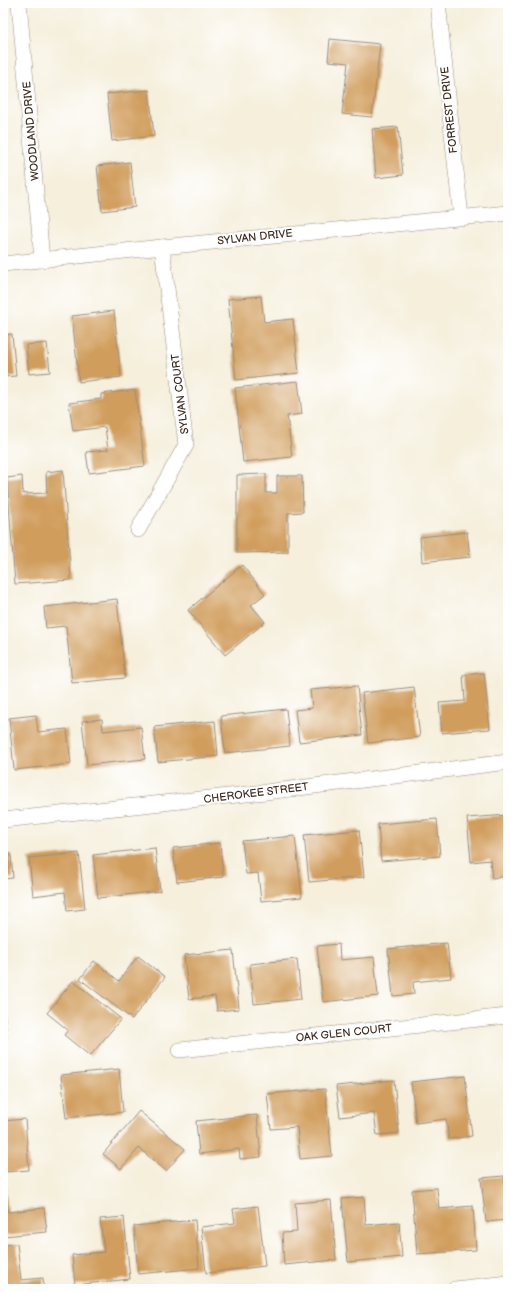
<svg xmlns="http://www.w3.org/2000/svg" width="511" height="1292" viewBox="0 0 511 1292" font-family="'Balsamiq Sans',sans-serif">
<style>
.building{fill:#d09d5c}
.lines{fill:none;stroke-linecap:round;stroke-linejoin:round}
.minor-casing{stroke:#988c7d;stroke-width:16}
.minor{stroke:#fff;stroke-width:15}
.labels{text-anchor:middle;dominant-baseline:central;stroke-width:4;stroke-linejoin:round;paint-order:stroke}
.street-label{font-size:11px;fill:#3b2a1e;stroke:#fff}
</style>
<rect width="100%" height="100%" fill="#fff"/>
<filter id="ink" filterUnits="userSpaceOnUse"><feTurbulence type="fractalNoise" baseFrequency=".025" numOctaves="2"/><feDisplacementMap in="SourceGraphic" scale="8" xChannelSelector="R" yChannelSelector="G"/><feConvolveMatrix kernelMatrix="1 2 1 2 8 2 1 2 1" color-interpolation-filters="sRGB"/></filter>
<filter id="wash" filterUnits="userSpaceOnUse"><feTurbulence type="fractalNoise" baseFrequency=".012" numOctaves="4" result="noise"/><feDisplacementMap in="SourceGraphic" scale="16" xChannelSelector="R" yChannelSelector="G"/><feGaussianBlur stdDeviation="0.9" result="paint"/><feColorMatrix in="noise" values="0 0 0 0 0 0 0 0 0 0 0 0 0 0 0 0 0 1.4 0 .05"/><feComposite in="paint" operator="in"/></filter>
<g filter="url(#wash)">
<rect width="100%" height="100%" fill="#f5efdc"/>
<g id="blocks">
<!-- building -->
<g class="building">
<polygon points="330,39 380,44 372,117 342,114 348,63 328,61"/>
<polygon points="149,90 154,136 112,141 107,94"/>
<polygon points="398,127 403,175 376,178 372,129"/>
<polygon points="130,162 135,207 102,211 97,166"/>
<polygon points="261,296 264,322 293,319 299,373 236,380 228,299"/>
<polygon points="114,311 121,377 79,382 72,316"/>
<polygon points="12,334 16,376 3,377 3,335"/>
<polygon points="47,343 50,372 29,374 26,345"/>
<polygon points="298,381 302,414 287,416 292,457 243,462 235,388"/>
<polygon points="135,390 145,466 89,473 86,452 108,450 105,427 73,431 69,403 101,399 101,394"/>
<polygon points="63,470 71,580 15,584 7,478 22,476 23,494 47,493 46,472"/>
<polygon points="266,474 266,493 277,493 277,476 302,476 303,512 288,513 288,552 237,553 237,475"/>
<polygon points="467,532 470,557 422,562 420,537"/>
<polygon points="242,565 265,594 251,605 265,622 225,655 188,610"/>
<polygon points="117,599 125,678 72,683 66,626 46,628 44,607"/>
<polygon points="484,673 490,729 442,733 439,703 465,701 463,675"/>
<polygon points="357,686 362,735 299,742 295,710 312,708 310,690"/>
<polygon points="414,687 420,737 368,743 362,693"/>
<polygon points="286,709 290,746 225,753 221,716"/>
<polygon points="36,715 38,732 67,729 71,764 14,770 9,718"/>
<polygon points="102,719 103,731 141,727 145,759 87,765 82,721"/>
<polygon points="215,721 218,756 158,762 154,727"/>
<polygon points="508,815 508,876 492,878 490,860 471,862 467,818"/>
<polygon points="437,819 440,856 381,861 378,824"/>
<polygon points="359,830 364,877 309,882 304,835"/>
<polygon points="295,836 302,897 261,901 258,873 246,874 242,841"/>
<polygon points="220,843 223,877 177,882 173,848"/>
<polygon points="155,848 160,891 98,898 93,855"/>
<polygon points="79,853 85,909 67,911 65,892 33,896 29,858"/>
<polygon points="11,854 13,878 3,879 3,855"/>
<polygon points="447,943 451,978 413,982 414,994 393,996 388,949"/>
<polygon points="339,944 340,960 374,957 378,996 323,1002 317,946"/>
<polygon points="233,950 239,1009 217,1011 215,996 189,999 184,955"/>
<polygon points="138,956 165,977 132,1019 80,979 94,961 119,981"/>
<polygon points="297,959 301,999 254,1004 250,964"/>
<polygon points="73,981 121,1019 90,1056 64,1035 68,1030 47,1013"/>
<polygon points="3,1009 4,1009 7,1038 3,1038"/>
<polygon points="119,1069 123,1112 66,1118 61,1075"/>
<polygon points="465,1076 472,1136 449,1139 446,1119 416,1123 411,1082"/>
<polygon points="394,1080 399,1133 377,1135 374,1113 340,1117 336,1086"/>
<polygon points="325,1089 332,1156 300,1159 297,1127 271,1129 267,1094"/>
<polygon points="139,1111 185,1149 166,1171 139,1148 121,1169 103,1154"/>
<polygon points="257,1115 261,1157 240,1159 239,1149 199,1154 196,1121"/>
<polygon points="25,1119 29,1170 3,1172 3,1121"/>
<polygon points="504,1176 508,1205 508,1220 486,1222 481,1178"/>
<polygon points="3,1183 5,1183 8,1212 44,1208 47,1232 3,1236"/>
<polygon points="437,1188 439,1209 473,1206 476,1250 417,1254 412,1190"/>
<polygon points="364,1197 366,1225 399,1222 402,1257 348,1262 342,1199"/>
<polygon points="331,1200 336,1260 284,1265 282,1233 297,1232 295,1203"/>
<polygon points="258,1206 265,1266 206,1273 201,1227 235,1223 233,1209"/>
<polygon points="124,1217 130,1279 75,1285 72,1255 104,1252 100,1219"/>
<polygon points="195,1220 199,1268 138,1274 134,1226"/>
<polygon points="17,1244 21,1280 43,1278 44,1289 3,1289 3,1245"/>
</g>
</g>
</g>
<g filter="url(#ink)">
<use href="#blocks" fill-opacity="0" stroke="#988c7d" stroke-width="1"/>
<g class="lines">
<!-- minor casing -->
<g class="minor-casing">
<g id="minor">
<polyline points="19,3 42,260"/>
<polyline points="438,3 461,217"/>
<polyline points="3,264 162,247 508,213"/>
<polyline points="138,530 186,445 162,247"/>
<polyline points="3,820 266,792 508,762"/>
<polyline points="179,1050 508,1016"/>
<polyline points="455,1289 508,1283"/>
</g>
</g>
<!-- minor -->
<use href="#minor" class="minor"/>
</g>
</g>
<g class="labels">
<!-- street labels -->
<g class="street-label">
<text transform="translate(449 110) rotate(-96)">FORREST DRIVE</text>
<text transform="translate(31 131) rotate(-95)">WOODLAND DRIVE</text>
<text transform="translate(255 237) rotate(-6)">SYLVAN DRIVE</text>
<text transform="translate(180 394) rotate(-97)">SYLVAN COURT</text>
<text transform="translate(256 793) rotate(-7)">CHEROKEE STREET</text>
<text transform="translate(344 1033) rotate(-6)">OAK GLEN COURT</text>
</g>
</g>
<!-- margin -->
<rect width="511" height="1292" fill="none" stroke="#fff" stroke-width="16"/>
</svg>
